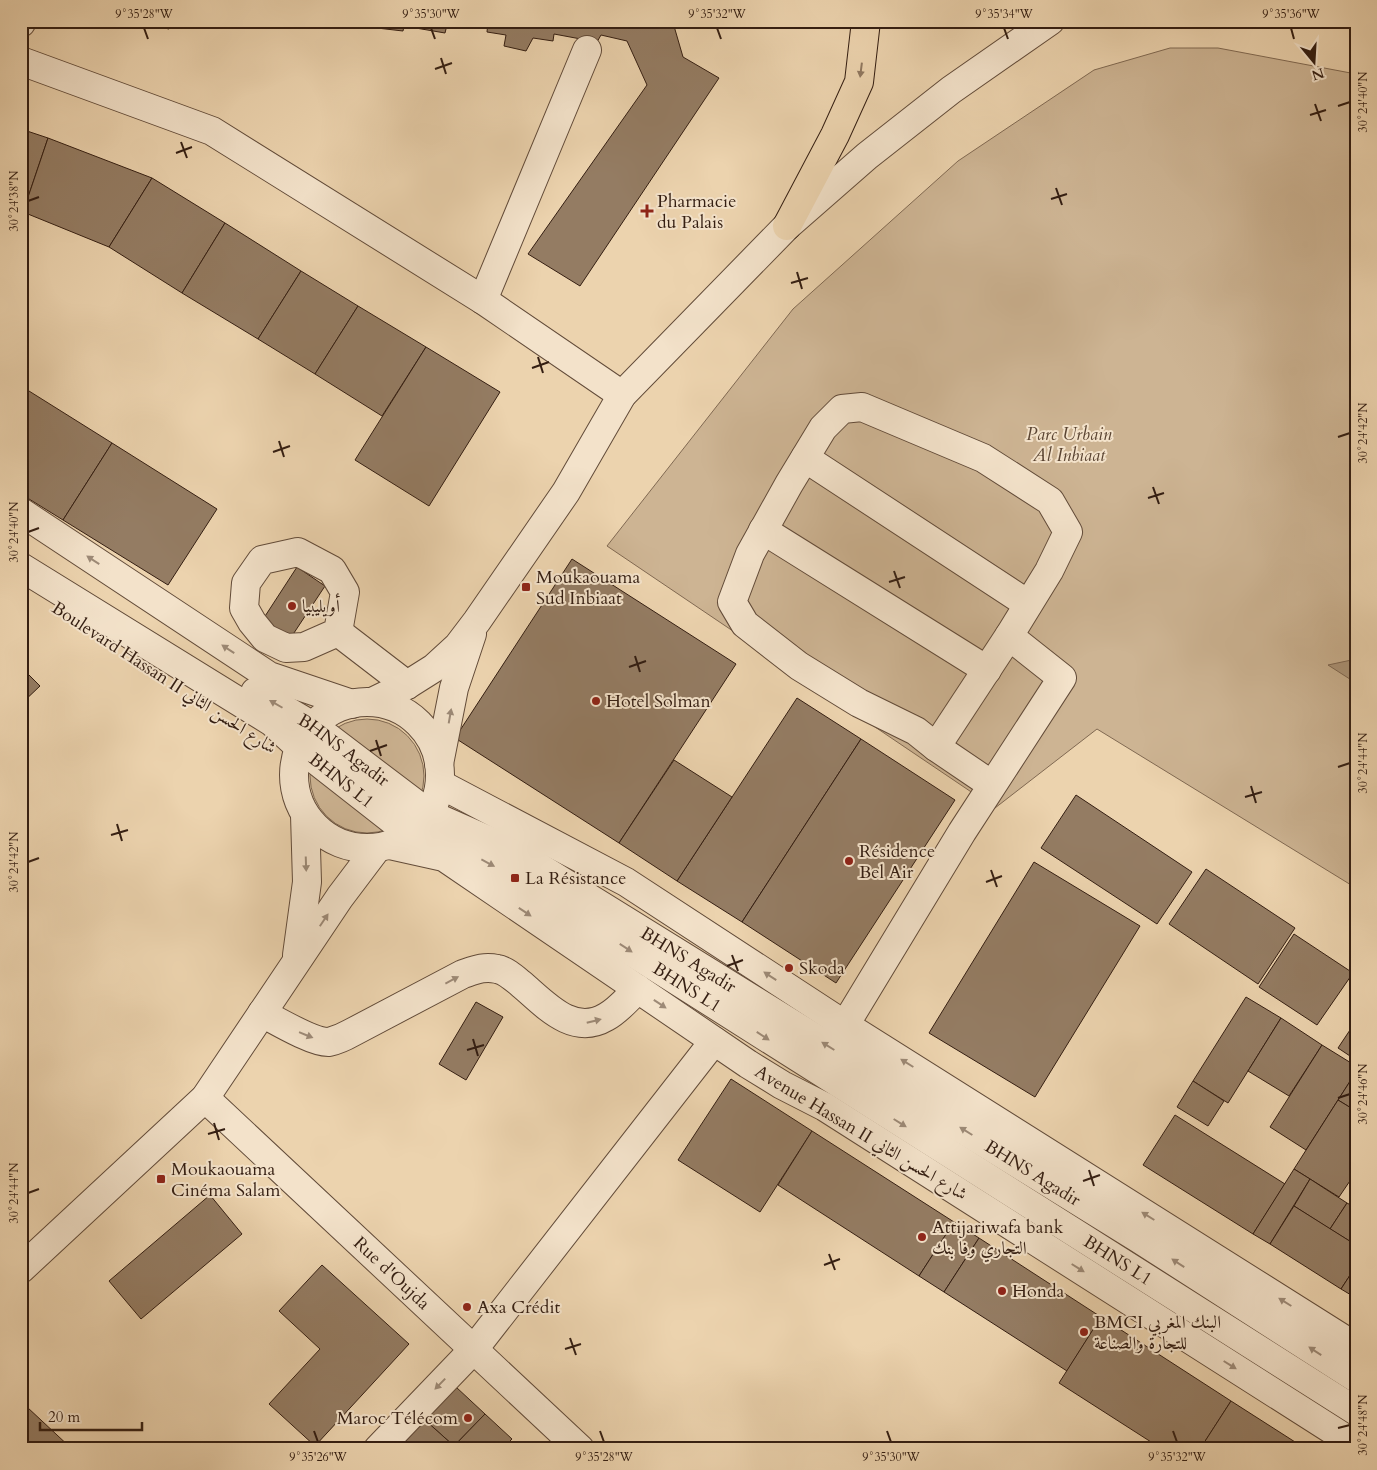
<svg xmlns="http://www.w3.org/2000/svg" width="1377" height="1470" viewBox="0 0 1377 1470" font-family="Cardo,Amiri,serif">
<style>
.green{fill:#cdb493;stroke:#806952}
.water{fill:#ad9579;stroke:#7d6550}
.building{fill:#947c63;stroke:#341e12}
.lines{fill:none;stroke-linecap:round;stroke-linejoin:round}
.minor-casing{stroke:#624b39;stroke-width:30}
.major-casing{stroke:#341e12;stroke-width:30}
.minor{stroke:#f3e2ca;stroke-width:28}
.major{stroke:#ecd3ae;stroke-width:28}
.oneway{fill:#907860}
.oneway2{fill:#9d8a77}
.ticks{fill:none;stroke:#341e12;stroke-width:2}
.poi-dot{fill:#8f2418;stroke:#f3e2ca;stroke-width:2}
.labels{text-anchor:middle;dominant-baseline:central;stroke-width:4;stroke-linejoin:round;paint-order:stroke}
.poi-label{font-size:18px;fill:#341e12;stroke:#f3e2ca;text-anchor:start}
.park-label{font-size:18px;font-style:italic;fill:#5a4432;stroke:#f3e2ca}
.street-label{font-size:18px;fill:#341e12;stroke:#f3e2ca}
.neatline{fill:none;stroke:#341e12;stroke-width:2}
.ticks-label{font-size:12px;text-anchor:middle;fill:#341e12}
</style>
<rect width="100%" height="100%" fill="#ecd3ae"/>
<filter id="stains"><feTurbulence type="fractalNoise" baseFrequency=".004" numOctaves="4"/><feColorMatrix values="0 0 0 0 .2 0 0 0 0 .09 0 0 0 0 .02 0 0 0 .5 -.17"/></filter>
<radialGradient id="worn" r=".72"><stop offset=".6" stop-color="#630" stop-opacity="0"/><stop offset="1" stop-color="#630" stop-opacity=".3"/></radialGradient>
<!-- green -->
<g class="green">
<polygon points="1170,48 1218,48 1356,74 1356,888 1097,729 995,808 607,546 793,309 958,161 1094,70"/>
<circle cx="367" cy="776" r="57"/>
</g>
<!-- water -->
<polygon class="water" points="1356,659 1356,683 1328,665"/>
<!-- building -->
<g class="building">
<polygon points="131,21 170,21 169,29"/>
<polygon points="377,21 448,21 445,33 404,26 403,31 377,28"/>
<polygon points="488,21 675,21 674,26 683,57 719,78 580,286 528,254 647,85 627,41 601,35 597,42 554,34 553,41 533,38 526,51 504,46 506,35 487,32"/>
<polygon points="21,129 48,138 23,212 21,211"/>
<polygon points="48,138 152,178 109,247 23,212"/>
<polygon points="152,178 225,223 182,293 109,247"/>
<polygon points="225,223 301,271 258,339 182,293"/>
<polygon points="301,271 358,306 315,374 258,339"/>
<polygon points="358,306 426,347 382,416 315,374"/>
<polygon points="426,347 500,392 429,506 355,460"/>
<polygon points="21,386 112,443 63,520 21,494"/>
<polygon points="112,443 217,509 168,585 63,520"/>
<polygon points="572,559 736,664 619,843 455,738"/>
<polygon points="297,567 325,586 286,645 258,627"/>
<polygon points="21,667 40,686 21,704"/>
<polygon points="797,698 861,739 742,922 677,881"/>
<polygon points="861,739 955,800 836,983 742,922"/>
<polygon points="674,760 732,797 677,881 619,843"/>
<polygon points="1076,795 1192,872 1157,924 1041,848"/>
<polygon points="1034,862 1140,926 1035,1097 929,1033"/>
<polygon points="1206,869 1295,928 1258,984 1169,924"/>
<polygon points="1294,934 1353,973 1317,1025 1259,987"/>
<polygon points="1246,997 1281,1018 1228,1103 1193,1081"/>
<polygon points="476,1002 503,1017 466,1080 439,1064"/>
<polygon points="1281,1018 1322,1045 1289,1096 1248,1071"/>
<polygon points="1356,1021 1356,1060 1338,1048"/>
<polygon points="1322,1045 1356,1066 1356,1072 1306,1150 1270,1127"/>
<polygon points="1356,1072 1356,1111 1338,1100"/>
<polygon points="731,1079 812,1131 760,1212 678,1160"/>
<polygon points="1193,1081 1224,1101 1208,1126 1177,1107"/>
<polygon points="1338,1100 1356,1111 1356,1172 1339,1197 1294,1169"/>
<polygon points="1175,1115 1285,1184 1253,1234 1143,1165"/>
<polygon points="812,1131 954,1222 919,1276 778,1185"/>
<polygon points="1294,1169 1310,1179 1270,1244 1253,1234"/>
<polygon points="1310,1179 1347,1203 1330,1229 1294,1206"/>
<polygon points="210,1195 242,1234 141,1319 109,1281"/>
<polygon points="1347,1203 1356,1208 1356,1245 1330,1229"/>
<polygon points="1294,1206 1356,1245 1356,1266 1341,1289 1270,1244"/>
<polygon points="954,1222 979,1238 944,1292 919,1276"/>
<polygon points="979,1238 1101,1317 1067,1371 944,1292"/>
<polygon points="322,1265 409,1344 315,1446 269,1404 320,1349 279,1311"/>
<polygon points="1356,1266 1356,1298 1341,1289"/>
<polygon points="1101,1317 1231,1401 1200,1449 1162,1449 1059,1383"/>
<polygon points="456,1387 485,1414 454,1446 425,1420"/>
<polygon points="1231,1401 1306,1449 1200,1449"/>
<polygon points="27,1407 72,1449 21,1449 21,1413"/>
<polygon points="485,1414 512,1439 502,1449 456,1449 454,1446"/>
<polygon points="425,1420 454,1446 452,1449 399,1448"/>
</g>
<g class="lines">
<!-- minor casing -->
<g class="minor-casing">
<g id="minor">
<polyline points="21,23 22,21"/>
<polyline points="21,61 212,131 483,300 622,395"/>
<polyline points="483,300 587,50"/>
<polyline points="805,458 1028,604"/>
<polyline points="21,512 269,676 352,704"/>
<polyline points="763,530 987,670"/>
<polygon points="298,552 332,570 345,592 338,632 304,647 286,648 265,638 252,622 244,608 246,583 262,560"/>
<path id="s1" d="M21,567l251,155 27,25 111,87 56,17 49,27 841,533"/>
<polyline points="338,632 407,685"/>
<path id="s2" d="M255,692l58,34 116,88 84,37 625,387 218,140"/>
<polyline points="372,702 407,685 434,668 458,646 477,621 566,492 622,395 787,226 867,156 951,90 1050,21"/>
<circle cx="367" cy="775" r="73"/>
<polyline points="936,747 1009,636"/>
<polyline points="439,764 454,688 472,634"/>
<polyline points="440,784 626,882 845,1025 1356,1347"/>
<polyline points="390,845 444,857 748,1064 782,1085 825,1107 1356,1445"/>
<polyline points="297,955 307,882 305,815"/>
<path d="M262,1013c15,8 52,30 67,29 8,-2 15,-5 22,-9l112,-59c12,-4 21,-8 34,-5 8,1 17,9 23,14 24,20 52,54 86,34 12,-6 22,-19 32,-28"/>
<polyline points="845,1025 962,832 1062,678 1009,636 1049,571 1068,532 1050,501 983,458 862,407 842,409 823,428 789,484 750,554 732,602 745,624 799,666 859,703 916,731 936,747 992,785"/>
<path id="s3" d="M205,1098l375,351"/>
<polyline points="21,1269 205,1098 340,897 377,848"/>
<polyline points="378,1449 474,1349 714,1041"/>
</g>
</g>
<!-- major casing -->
<g class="major-casing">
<polyline id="major" points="787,226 835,135 859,82 866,21"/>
</g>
<!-- minor -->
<use href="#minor" class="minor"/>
<!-- major -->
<use href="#major" class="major"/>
</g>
<!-- one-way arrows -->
<defs><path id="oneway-solid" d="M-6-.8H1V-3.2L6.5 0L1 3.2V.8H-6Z" transform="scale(1.25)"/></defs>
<use class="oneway" href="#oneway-solid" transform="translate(861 70) rotate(97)"/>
<g class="oneway2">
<use href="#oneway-solid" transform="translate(93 560) rotate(-147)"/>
<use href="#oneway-solid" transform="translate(228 649) rotate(-147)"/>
<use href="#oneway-solid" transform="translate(276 704) rotate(-150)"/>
<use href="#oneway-solid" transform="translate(450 716) rotate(-80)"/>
<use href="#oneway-solid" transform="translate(488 863) rotate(28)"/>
<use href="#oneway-solid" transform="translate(306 864) rotate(88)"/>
<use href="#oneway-solid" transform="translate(525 912) rotate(34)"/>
<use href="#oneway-solid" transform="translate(324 920) rotate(-56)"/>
<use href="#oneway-solid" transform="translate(626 948) rotate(33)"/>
<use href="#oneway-solid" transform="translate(770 976) rotate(-147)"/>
<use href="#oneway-solid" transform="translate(452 980) rotate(-28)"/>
<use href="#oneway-solid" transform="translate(660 1004) rotate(34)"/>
<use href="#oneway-solid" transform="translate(594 1021) rotate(-14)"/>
<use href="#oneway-solid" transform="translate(306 1035) rotate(22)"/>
<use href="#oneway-solid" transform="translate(763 1036) rotate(33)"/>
<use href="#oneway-solid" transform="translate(828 1046) rotate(-148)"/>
<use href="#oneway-solid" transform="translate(907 1063) rotate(-148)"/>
<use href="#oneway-solid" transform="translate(900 1123) rotate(32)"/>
<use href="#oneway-solid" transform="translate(966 1131) rotate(-148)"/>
<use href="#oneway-solid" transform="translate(1148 1216) rotate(-148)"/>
<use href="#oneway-solid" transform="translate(1178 1263) rotate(-147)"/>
<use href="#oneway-solid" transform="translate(1078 1268) rotate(32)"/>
<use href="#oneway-solid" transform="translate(1285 1302) rotate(-148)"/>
<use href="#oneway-solid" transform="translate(1315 1351) rotate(-147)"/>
<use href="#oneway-solid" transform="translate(1230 1365) rotate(32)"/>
<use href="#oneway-solid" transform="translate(440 1384) rotate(134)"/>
</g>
<!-- ticks -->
<path class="ticks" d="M144,28l4,11M431,28l4,11M717,28l4,11M1004,28l4,11M1291,28l3,11M441,58l5,16M435,69l17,-6M1315,104l6,17M1338,106l12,-4M1310,115l16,-5M181,142l6,16M176,153l16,-6M1056,188l6,17M1051,199l16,-5M28,201l11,-4M797,272l5,17M791,283l17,-5M538,357l5,16M532,368l17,-6M1338,437l12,-4M279,441l5,16M273,452l17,-6M1153,487l6,17M1148,498l16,-5M28,532l11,-4M894,571l6,17M889,582l16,-5M635,656l5,16M629,667l17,-6M376,740l5,16M370,751l17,-6M1338,767l12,-4M1251,786l5,17M1245,797l17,-5M117,824l5,17M111,835l17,-5M28,862l11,-4M991,870l6,17M986,882l16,-6M732,955l6,16M727,966l16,-6M473,1039l5,17M467,1050l17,-5M1338,1098l12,-4M214,1123l5,17M208,1134l17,-5M1089,1170l5,16M1083,1181l17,-6M28,1193l11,-4M829,1254l6,16M824,1265l16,-6M570,1338l6,17M565,1349l16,-5M1338,1428l12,-3M314,1431l4,11M600,1431l4,11M887,1431l4,11M1173,1431l4,11"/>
<!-- markers -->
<g class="poi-dot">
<path d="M644.5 203.5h5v5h5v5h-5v5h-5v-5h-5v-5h5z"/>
<rect x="521" y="582" width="10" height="10" rx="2.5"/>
<circle cx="292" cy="606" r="5"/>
<circle cx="596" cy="701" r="5"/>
<circle cx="849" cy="861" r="5"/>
<rect x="510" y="873" width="10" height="10" rx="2.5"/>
<circle cx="789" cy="968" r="5"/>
<rect x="156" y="1174" width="10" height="10" rx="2.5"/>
<circle cx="922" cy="1237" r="5"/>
<circle cx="1002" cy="1291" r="5"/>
<circle cx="467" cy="1307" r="5"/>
<circle cx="1084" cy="1332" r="5"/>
<circle cx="468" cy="1418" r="5"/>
</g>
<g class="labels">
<!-- poi labels -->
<g class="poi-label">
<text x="657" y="201">Pharmacie<tspan x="657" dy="21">du Palais</tspan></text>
<text x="536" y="577">Moukaouama<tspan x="536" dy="21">Sud Inbiaat</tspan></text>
<text x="302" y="606">أويليبيا</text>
<text x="606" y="701">Hotel Solman</text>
<text x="859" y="851">Résidence<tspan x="859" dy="21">Bel Air</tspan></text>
<text x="525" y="878">La Résistance</text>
<text x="799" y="968">Skoda</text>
<text x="171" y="1169">Moukaouama<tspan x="171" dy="21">Cinéma Salam</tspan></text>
<text x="932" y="1227">Attijariwafa bank<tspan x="932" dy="21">التجاري وفا بنك</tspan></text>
<text x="1012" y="1291">Honda</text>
<text x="477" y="1307">Axa Crédit</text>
<text x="1094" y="1322">BMCI البنك المغربي<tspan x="1094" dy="21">للتجارة والصناعة</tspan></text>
<text x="458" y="1418" text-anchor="end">Maroc Télécom</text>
</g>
<!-- park labels -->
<g class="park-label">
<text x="1069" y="434">Parc Urbain<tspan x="1069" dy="21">Al Inbiaat</tspan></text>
</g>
<!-- street labels -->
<g class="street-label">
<text transform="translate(164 678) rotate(33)">Boulevard Hassan II شارع الحسن الثاني</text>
<text stroke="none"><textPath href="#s2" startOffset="106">BHNS Agadir</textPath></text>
<text stroke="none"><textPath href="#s1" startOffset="386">BHNS L1</textPath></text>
<text stroke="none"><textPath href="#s2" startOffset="511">BHNS Agadir</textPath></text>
<text stroke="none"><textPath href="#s1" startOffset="791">BHNS L1</textPath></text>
<text transform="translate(861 1133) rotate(31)">Avenue Hassan II شارع الحسن الثاني</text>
<text stroke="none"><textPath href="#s2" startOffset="916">BHNS Agadir</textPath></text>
<text stroke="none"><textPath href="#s1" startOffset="1301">BHNS L1</textPath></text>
<text stroke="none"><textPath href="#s3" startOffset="256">Rue d'Oujda</textPath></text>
</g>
</g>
<!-- margin -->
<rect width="1377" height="1470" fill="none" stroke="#ecd3ae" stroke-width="55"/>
<!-- north arrow -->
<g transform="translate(1314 62) rotate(162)" stroke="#f3e2ca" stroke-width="4" paint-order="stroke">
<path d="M0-4L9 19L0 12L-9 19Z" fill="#341e12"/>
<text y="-8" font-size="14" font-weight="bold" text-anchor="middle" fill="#341e12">N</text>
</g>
<!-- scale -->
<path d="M40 1422v8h102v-8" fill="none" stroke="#341e12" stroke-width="2.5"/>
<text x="48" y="1422" font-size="15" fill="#341e12" stroke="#f3e2ca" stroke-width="4" paint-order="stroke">20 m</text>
<rect x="28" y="28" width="1322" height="1414" class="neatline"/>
<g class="ticks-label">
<text x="144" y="18">9°35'28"W</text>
<text x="431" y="18">9°35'30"W</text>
<text x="717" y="18">9°35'32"W</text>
<text x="1004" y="18">9°35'34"W</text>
<text x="1291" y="18">9°35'36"W</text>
<text transform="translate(1363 102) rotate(-90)" y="4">30°24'40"N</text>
<text transform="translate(14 201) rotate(-90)" y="4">30°24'38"N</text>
<text transform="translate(1363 433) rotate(-90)" y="4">30°24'42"N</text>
<text transform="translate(14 532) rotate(-90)" y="4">30°24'40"N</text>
<text transform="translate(1363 763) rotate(-90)" y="4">30°24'44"N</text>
<text transform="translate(14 862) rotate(-90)" y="4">30°24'42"N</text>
<text transform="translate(1363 1094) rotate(-90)" y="4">30°24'46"N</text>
<text transform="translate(14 1193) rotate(-90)" y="4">30°24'44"N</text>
<text transform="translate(1363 1425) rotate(-90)" y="4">30°24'48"N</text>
<text x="318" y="1461">9°35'26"W</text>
<text x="604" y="1461">9°35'28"W</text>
<text x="891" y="1461">9°35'30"W</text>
<text x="1177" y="1461">9°35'32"W</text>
</g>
<rect width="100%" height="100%" filter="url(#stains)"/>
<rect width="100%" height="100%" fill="url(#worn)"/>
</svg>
